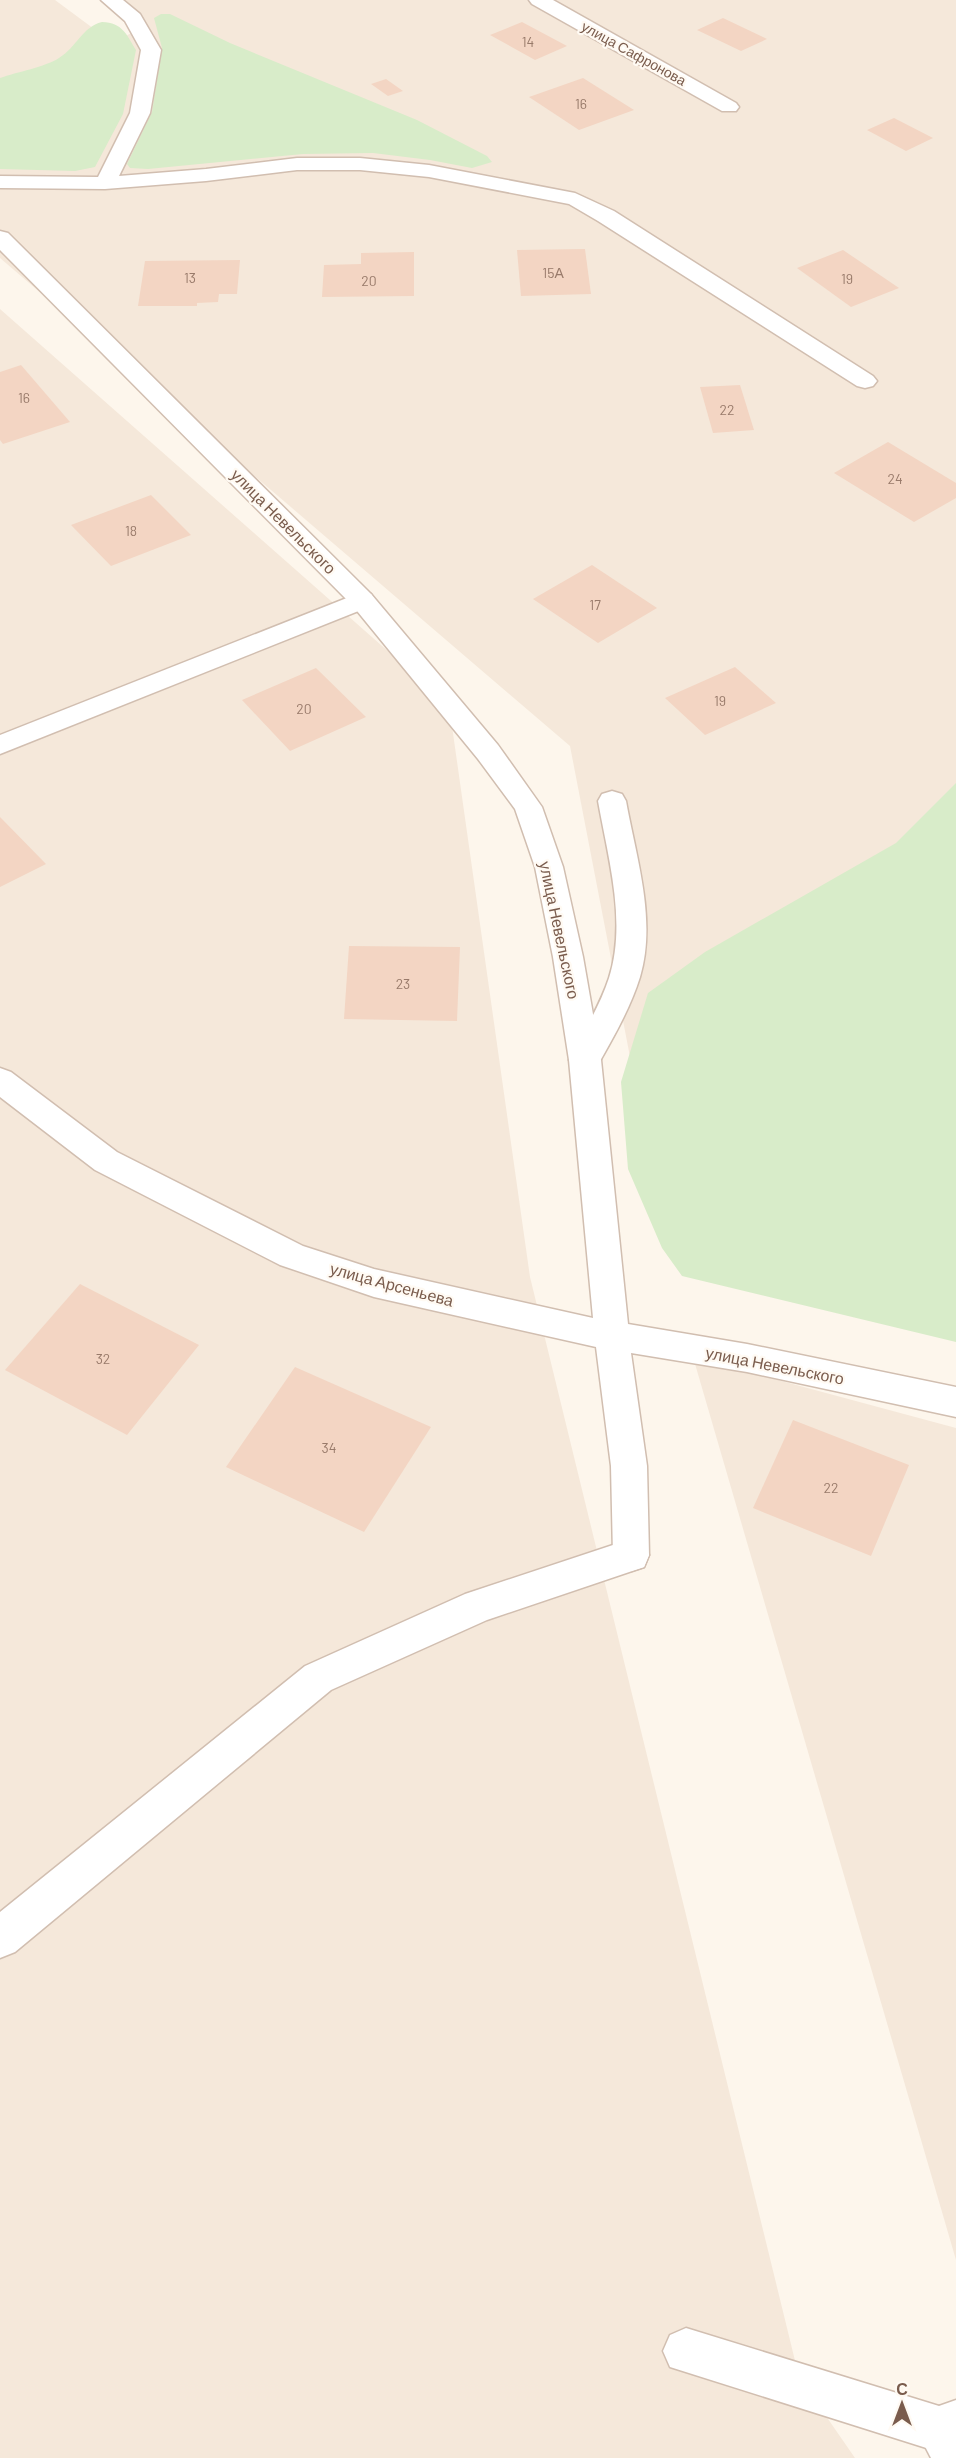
<svg xmlns="http://www.w3.org/2000/svg" width="956" height="2458" viewBox="0 0 956 2458" font-family="Barlow,sans-serif">
<style>
.residential{fill:#f5e8da}
.green{fill:#d8ecc9}
.building{fill:#f3d5c3}
.lines{fill:none;stroke-linecap:round;stroke-linejoin:round}
.service-casing{stroke:#d1beb0;stroke-width:3}
.minor-casing{stroke:#d1beb0;stroke-width:3}
.service{fill:#fff;fill-rule:evenodd}
.minor{fill:#fff;fill-rule:evenodd}
.labels{text-anchor:middle;dominant-baseline:central;stroke-width:4.5;stroke-linejoin:round;paint-order:stroke}
.number-label{font-size:14px;fill:#987a6a}
.far-street-label{font-size:14px;fill:#7a5c4d;stroke:#fffaf3}
.street-label{font-size:16px;fill:#7a5c4d;stroke:#fffaf3}
</style>
<rect width="100%" height="100%" fill="#fdf6ec"/>
<!-- residential -->
<g class="residential">
<polygon points="0,0 55,0 113,43 144,26 110,0 956,0 956,1316 631,1062 570,746 0,258"/>
<polygon points="0,309 449,705 530,1277 799,2377 855,2458 0,2458"/>
<polygon points="693,1357 956,1428 956,2260"/>
</g>
<!-- green -->
<g class="green">
<polygon points="161,14 170,14 230,43 417,120 487,156 492,162 472,168 430,160 373,153 303,154 148,169 130,168 127,164 152,112 162,48 154,18"/>
<path d="M102,22c21,1 24,12 34,28l-13,64 -28,53 -20,4 -75,-2v-91c17,-6 45,-11 59,-20 18,-11 23,-31 43,-36z"/>
<polygon points="956,783 956,1342 682,1276 662,1248 628,1169 621,1082 648,993 705,952 896,843"/>
</g>
<!-- building -->
<g class="building">
<polygon points="723,18 767,39 741,51 697,30"/>
<polygon points="522,22 567,46 535,60 490,35"/>
<polygon points="583,78 634,110 579,130 529,97"/>
<polygon points="386,79 403,91 388,96 371,84"/>
<polygon points="894,118 933,138 906,151 867,130"/>
<polygon points="585,249 591,294 521,296 517,250"/>
<polygon points="843,250 899,288 851,307 797,268"/>
<polygon points="414,252 414,296 322,297 324,265 361,264 361,253"/>
<polygon points="240,260 237,294 219,294 218,302 197,303 197,306 138,306 145,261"/>
<polygon points="21,365 70,422 3,444 0,440 0,372"/>
<polygon points="740,385 754,430 713,433 700,387"/>
<polygon points="888,442 956,483 956,498 914,522 834,473"/>
<polygon points="151,495 191,535 111,566 71,525"/>
<polygon points="592,565 657,608 598,643 533,599"/>
<polygon points="735,667 776,703 705,735 665,698"/>
<polygon points="316,668 366,717 290,751 242,700"/>
<polygon points="0,817 46,864 0,887"/>
<polygon points="349,946 460,947 457,1021 344,1019"/>
<polygon points="80,1284 199,1345 127,1435 5,1370"/>
<polygon points="295,1367 431,1427 364,1532 226,1467"/>
<polygon points="793,1420 909,1465 871,1556 753,1508"/>
</g>
<g class="lines">
<!-- service casing -->
<g class="service-casing">
<g id="service">
<polygon points="362,592 371,594 375,600 371,606 0,754 0,735"/>
<path d="M612,791l10,3 4,7c10,56 31,119 14,176 -10,32 -28,63 -44,91l-11,4 -11,-4 -5,-8c14,-27 31,-54 40,-82 18,-57 -1,-120 -11,-177l4,-7z"/>
<polygon points="631,1539 644,1543 649,1555 644,1567 487,1620 331,1690 15,1952 0,1958 0,1912 305,1666 465,1594"/>
<polygon points="686,2328 939,2406 956,2400 956,2446 939,2452 670,2367 663,2351 670,2335"/>
</g>
</g>
<!-- minor casing -->
<g class="minor-casing">
<g id="minor">
<polygon points="101,0 123,0 140,14 161,50 150,113 119,176 206,169 297,158 360,158 429,165 575,193 614,211 873,376 877,381 873,386 865,388 857,386 598,221 569,204 429,177 360,170 297,170 206,181 105,189 0,188 0,176 98,177 130,113 141,50 125,21"/>
<polygon points="529,0 553,0 736,103 739,107 736,111 722,111 532,4"/>
<polygon points="0,231 8,233 371,594 498,745 542,807 563,867 583,957 601,1060 628,1324 747,1344 956,1387 956,1417 747,1372 631,1353 647,1466 649,1555 644,1567 631,1571 618,1567 613,1555 611,1466 596,1347 374,1297 280,1265 95,1170 0,1097 0,1068 11,1072 117,1152 303,1246 374,1269 593,1318 569,1060 553,957 535,867 515,809 478,759 353,606 0,250"/>
<polygon points="939,2406 956,2413 956,2458 931,2458 916,2429 923,2413"/>
</g>
</g>
<!-- service -->
<use href="#service" class="service"/>
<!-- minor -->
<use href="#minor" class="minor"/>
</g>
<g class="labels">
<!-- number labels -->
<g class="number-label">
<text x="528" y="41">14</text>
<text x="581" y="103">16</text>
<text x="553" y="272">15А</text>
<text x="190" y="277">13</text>
<text x="847" y="278">19</text>
<text x="369" y="280">20</text>
<text x="24" y="397">16</text>
<text x="727" y="409">22</text>
<text x="895" y="478">24</text>
<text x="131" y="530">18</text>
<text x="595" y="604">17</text>
<text x="720" y="700">19</text>
<text x="304" y="708">20</text>
<text x="403" y="983">23</text>
<text x="103" y="1358">32</text>
<text x="329" y="1447">34</text>
<text x="831" y="1487">22</text>
</g>
<!-- far-street labels -->
<g class="far-street-label">
<text transform="translate(634 53) rotate(29)">улица Сафронова</text>
</g>
<!-- street labels -->
<g class="street-label">
<text transform="translate(284 521) rotate(45)">улица Невельского</text>
<text transform="translate(560 930) rotate(78)">улица Невельского</text>
<text transform="translate(392 1284) rotate(15)">улица Арсеньева</text>
<text transform="translate(775 1365) rotate(11)">улица Невельского</text>
</g>
</g>
<!-- north arrow -->
<g transform="translate(902 2404)" stroke="#fffaf3" stroke-width="4.5" paint-order="stroke">
<path d="M0-4.5L10 22L0 15L-10 22Z" fill="#7a5c4d"/>
<text y="-9" font-size="16" font-weight="bold" text-anchor="middle" fill="#7a5c4d">С</text>
</g>
</svg>
